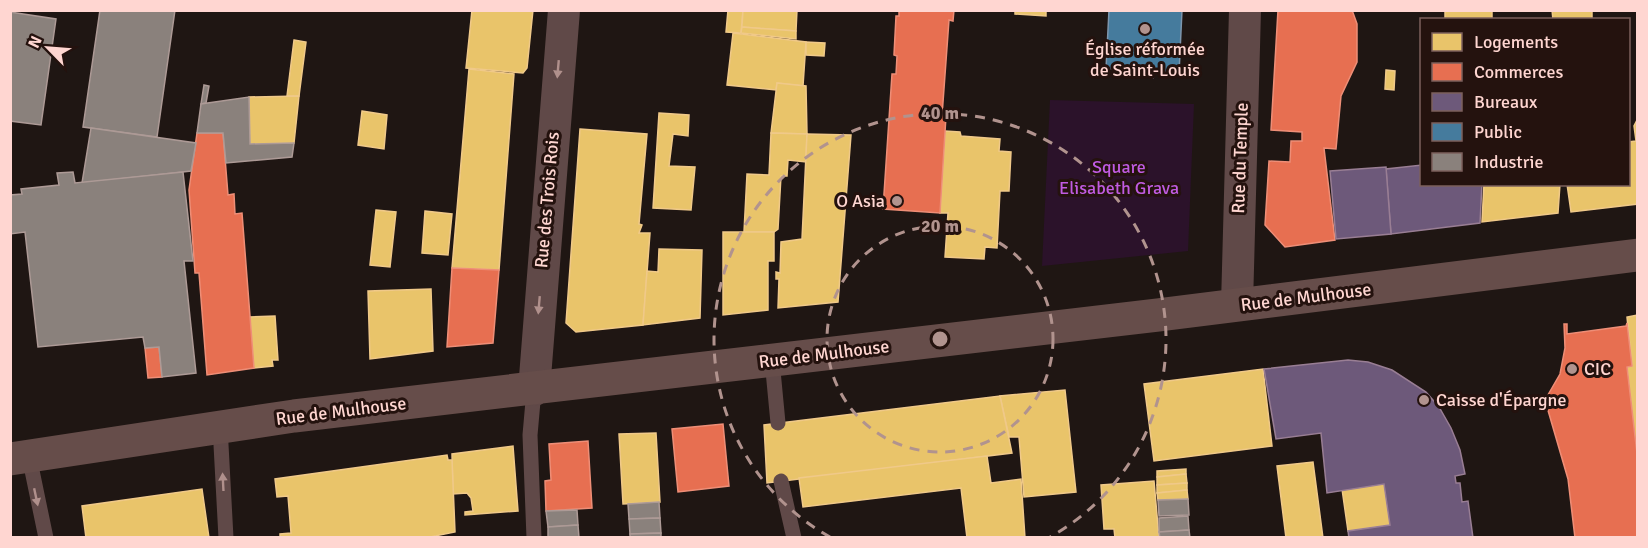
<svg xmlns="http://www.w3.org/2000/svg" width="1648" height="548" viewBox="0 0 1648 548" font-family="Signika,sans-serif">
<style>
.green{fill:#2b122a}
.homes{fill:#e9c46a;stroke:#f0c989;stroke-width:1.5}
.shops{fill:#e76f51;stroke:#ee8e77;stroke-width:1.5}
.offices{fill:#6d597a;stroke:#997e94;stroke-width:1.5}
.public{fill:#457b9d;stroke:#7d96ad;stroke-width:1.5}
.industry{fill:#8a817c;stroke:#ad9a96;stroke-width:1.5}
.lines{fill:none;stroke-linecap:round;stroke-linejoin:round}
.lane{stroke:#604948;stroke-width:15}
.street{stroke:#604948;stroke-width:32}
.secondary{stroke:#664d4a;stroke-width:33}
.oneway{fill:#b0908c}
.ring{fill:none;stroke:#b1938e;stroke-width:3;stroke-dasharray:10 8}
.poi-dot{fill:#b1938e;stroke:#24120e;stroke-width:2}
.labels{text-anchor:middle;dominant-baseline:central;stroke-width:6;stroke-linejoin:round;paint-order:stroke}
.poi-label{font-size:18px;fill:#ffd6d1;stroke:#24120e;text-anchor:start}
.street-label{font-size:18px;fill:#ffd6d1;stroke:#24120e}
.park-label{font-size:18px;fill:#c05be1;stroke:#24120e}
.centre{fill:#b1938e;stroke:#24120e;stroke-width:3}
.ring-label{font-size:18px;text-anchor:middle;font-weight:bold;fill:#b1938e;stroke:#24120e;stroke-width:6;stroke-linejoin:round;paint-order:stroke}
</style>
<rect width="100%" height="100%" fill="#1f1613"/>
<!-- green -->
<polygon class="green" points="1050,100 1194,104 1188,251 1042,266"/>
<!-- homes -->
<g class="homes">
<polygon points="472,10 533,10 527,68 523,73 466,68"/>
<polygon points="728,10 743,10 741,33 726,32"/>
<polygon points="743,10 797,10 796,31 742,27"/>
<polygon points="1015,10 1046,10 1046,16 1015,14"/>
<rect x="1445" y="10" width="47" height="10"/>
<polygon points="1552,10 1592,10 1592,20 1553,20"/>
<polygon points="742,27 796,31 796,39 741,33"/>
<polygon points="733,33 806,42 803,86 777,83 776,90 727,85"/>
<polygon points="294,40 306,42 299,96 287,96"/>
<polygon points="806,42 825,43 824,56 806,55"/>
<polygon points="469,69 514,74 499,270 452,268"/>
<polygon points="1386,70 1395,71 1394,90 1385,89"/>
<polygon points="777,83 806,86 807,134 771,133"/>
<polygon points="299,96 294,143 250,144 249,97"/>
<polygon points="362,111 387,115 384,149 358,145"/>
<polygon points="659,113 689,115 688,136 673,134 669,166 695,167 691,210 653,208"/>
<polygon points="1637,120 1638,204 1571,212 1567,184 1628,184 1628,142 1636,141 1634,126"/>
<polygon points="580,129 647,134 639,224 642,225 639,233 650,233 643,325 576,332 566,323"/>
<polygon points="945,131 960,132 961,136 1000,139 999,151 1011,152 1009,191 1000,191 997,248 985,247 984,259 945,257 948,213 940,213"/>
<polygon points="771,133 807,134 806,162 788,160 787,176 781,176 778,229 774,232 744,232 747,174 769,175"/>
<polygon points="807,134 851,135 838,302 778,308 779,279 776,279 776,272 780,273 781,242 802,239"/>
<polygon points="1484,184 1560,184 1558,213 1482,222"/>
<polygon points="376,210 396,212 390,267 370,265"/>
<polygon points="425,211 452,214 448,255 422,253"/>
<polygon points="723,232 774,232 774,261 768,261 768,310 723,315"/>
<polygon points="659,249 702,250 700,318 643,325 647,271 658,272"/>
<polygon points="431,289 433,351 370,359 368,291"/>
<polygon points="1638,315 1638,443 1635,444 1627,367 1632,366 1627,317"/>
<polygon points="275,316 278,360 272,360 273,366 253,368 250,317"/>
<polygon points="1263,369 1272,446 1154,461 1144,384"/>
<polygon points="1065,390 1076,492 1024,497 1019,437 1009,437 1000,396"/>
<polygon points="1000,396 1012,453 767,483 764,425"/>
<polygon points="656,433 660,502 623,504 619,434"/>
<polygon points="513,446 518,511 465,515 465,512 473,511 471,498 467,493 453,494 452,454"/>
<polygon points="447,455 448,460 452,460 455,532 425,538 280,538 280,534 291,533 288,496 277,497 275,479"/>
<polygon points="987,456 991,483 1021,479 1025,538 967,538 961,488 803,507 799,478"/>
<polygon points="1313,462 1323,538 1286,538 1277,466"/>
<polygon points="1186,469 1186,474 1157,477 1157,471"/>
<polygon points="1186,474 1187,483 1157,485 1157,477"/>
<polygon points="1154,481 1159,538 1115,538 1114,529 1104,529 1101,485"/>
<polygon points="1187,483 1187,490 1157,493 1157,485"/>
<polygon points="1384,484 1390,525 1348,531 1342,489"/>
<polygon points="202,489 209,538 86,538 82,506"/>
<polygon points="1187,490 1188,499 1158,500 1157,493"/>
</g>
<!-- shops -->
<g class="shops">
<polygon points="899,10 954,10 953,21 949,20 942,116 946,116 940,213 883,209 892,74 896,74 897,56 894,55 896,16 899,16"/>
<polygon points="1278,10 1352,10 1357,24 1357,62 1341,96 1336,149 1324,148 1335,240 1285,247 1265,225 1269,161 1290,162 1291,141 1302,141 1302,132 1271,130"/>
<polygon points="197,133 223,133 228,195 234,194 235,214 242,213 254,368 207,375 199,273 195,273 189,190"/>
<polygon points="452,268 499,270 493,343 447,347"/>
<polygon points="1627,323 1632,366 1627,367 1638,462 1638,538 1575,538 1568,479 1545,400 1560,374 1565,348 1564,324 1567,324 1567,334 1626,326"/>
<polygon points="159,347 162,377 148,378 145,348"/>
<polygon points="723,424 729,486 678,492 672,429"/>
<polygon points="588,441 592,508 546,511 545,481 551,480 549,444"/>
</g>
<!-- offices -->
<g class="offices">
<polygon points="1422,165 1422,184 1482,184 1480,223 1391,234 1386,169"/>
<polygon points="1386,167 1391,234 1336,239 1330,171"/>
<polygon points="1348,360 1368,362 1392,370 1426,392 1439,407 1451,428 1460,450 1465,474 1455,476 1456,483 1460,483 1462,502 1468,501 1473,538 1349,538 1348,531 1390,525 1384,484 1327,493 1321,433 1276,439 1264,369"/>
</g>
<!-- public -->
<polygon class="public" points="1109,10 1182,10 1179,74 1156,71 1153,78 1149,77 1150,75 1130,76 1128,69 1106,69"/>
<!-- industry -->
<g class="industry">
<polygon points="100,10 175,10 157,137 83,127"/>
<polygon points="10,12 56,19 41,125 10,121"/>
<polygon points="204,85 209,86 206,103 201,104"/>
<polygon points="249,97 250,144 294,143 292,157 226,163 223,133 197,133 201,104"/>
<polygon points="91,128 196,143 191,171 82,183"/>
<polygon points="73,172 75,183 183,172 193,261 184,261 196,373 162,377 159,347 145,348 143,337 38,347 25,232 10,234 10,195 22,194 21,189 59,185 57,173"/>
<polygon points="1188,499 1189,515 1159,516 1158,500"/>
<polygon points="659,502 660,518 629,519 628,504"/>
<polygon points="577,510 578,525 548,527 546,511"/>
<polygon points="1188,516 1189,530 1159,532 1159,518"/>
<polygon points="660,518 661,533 630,534 629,519"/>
<polygon points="578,525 579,538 548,538 548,527"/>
<polygon points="1189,530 1190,538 1160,538 1159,532"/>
<polygon points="661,533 661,538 630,538 630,534"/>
</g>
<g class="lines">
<!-- lane -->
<g class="lane">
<polyline points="772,360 778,423"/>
<polyline points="534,390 530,435 534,538"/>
<polyline points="220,426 226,538"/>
<polyline points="29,456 46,538"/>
<polyline points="781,481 794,538"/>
</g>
<!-- street -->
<g class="street">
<polyline points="1237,305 1245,10"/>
<polyline points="534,390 564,10"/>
</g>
<!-- secondary -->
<polyline class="secondary" points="10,459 294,416 1158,315 1638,255"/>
</g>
<!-- one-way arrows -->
<defs><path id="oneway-solid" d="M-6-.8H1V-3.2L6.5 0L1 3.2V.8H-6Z" transform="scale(1.5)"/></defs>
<g class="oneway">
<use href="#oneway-solid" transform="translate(558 69) rotate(95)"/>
<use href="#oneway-solid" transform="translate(539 305) rotate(95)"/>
<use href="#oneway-solid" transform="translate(223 482) rotate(-93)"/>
<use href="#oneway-solid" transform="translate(36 497) rotate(78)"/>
</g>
<!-- distance rings -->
<g class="ring">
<circle cx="940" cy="339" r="113"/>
<path d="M830 537A226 226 0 1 1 1050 537"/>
</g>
<!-- markers -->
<g class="poi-dot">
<circle cx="1145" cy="29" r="6"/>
<circle cx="897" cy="201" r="6"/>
<circle cx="1572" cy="369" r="6"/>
<circle cx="1424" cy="400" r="6"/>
</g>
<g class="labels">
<!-- poi labels -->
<g class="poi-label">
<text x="1145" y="49" text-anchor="middle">Église réformée<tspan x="1145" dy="21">de Saint-Louis</tspan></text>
<text x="885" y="201" text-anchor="end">O Asia</text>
<text x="1584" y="369">CIC</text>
<text x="1436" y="400">Caisse d'Épargne</text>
</g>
<!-- street labels -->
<g class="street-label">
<text transform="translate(1240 158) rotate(-88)">Rue du Temple</text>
<text transform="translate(547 200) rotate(-85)">Rue des Trois Rois</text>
<text transform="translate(1306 297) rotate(-7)">Rue de Mulhouse</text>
<text transform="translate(824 354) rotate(-7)">Rue de Mulhouse</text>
<text transform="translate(341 411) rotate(-7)">Rue de Mulhouse</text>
</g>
<!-- park labels -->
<g class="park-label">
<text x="1119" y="167">Square<tspan x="1119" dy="21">Elisabeth Grava</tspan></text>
</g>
</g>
<circle cx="940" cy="339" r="9" class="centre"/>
<g class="ring-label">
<text x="940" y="119">40 m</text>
<text x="940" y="232">20 m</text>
</g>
<!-- border -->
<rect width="1648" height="548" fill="none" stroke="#ffd6d1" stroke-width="24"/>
<!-- legend -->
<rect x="1420" y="18" width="210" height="168" fill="#24120e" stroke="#7c605c" stroke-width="1.5"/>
<rect x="1432" y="33" width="30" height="18" fill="#e9c46a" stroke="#7c605c" stroke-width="1.5"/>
<text x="1474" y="48" font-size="18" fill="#ffd6d1">Logements</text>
<rect x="1432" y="63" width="30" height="18" fill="#e76f51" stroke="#7c605c" stroke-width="1.5"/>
<text x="1474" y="78" font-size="18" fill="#ffd6d1">Commerces</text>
<rect x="1432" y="93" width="30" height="18" fill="#6d597a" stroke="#7c605c" stroke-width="1.5"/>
<text x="1474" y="108" font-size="18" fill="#ffd6d1">Bureaux</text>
<rect x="1432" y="123" width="30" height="18" fill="#457b9d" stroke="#7c605c" stroke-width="1.5"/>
<text x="1474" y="138" font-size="18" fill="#ffd6d1">Public</text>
<rect x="1432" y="153" width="30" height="18" fill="#8a817c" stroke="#7c605c" stroke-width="1.5"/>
<text x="1474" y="168" font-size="18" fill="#ffd6d1">Industrie</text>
<!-- north arrow -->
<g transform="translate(48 48) rotate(295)" stroke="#24120e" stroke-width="4.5" paint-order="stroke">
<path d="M0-4.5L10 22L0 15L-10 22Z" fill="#ffd6d1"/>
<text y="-9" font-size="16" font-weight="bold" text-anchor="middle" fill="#ffd6d1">N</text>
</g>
</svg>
